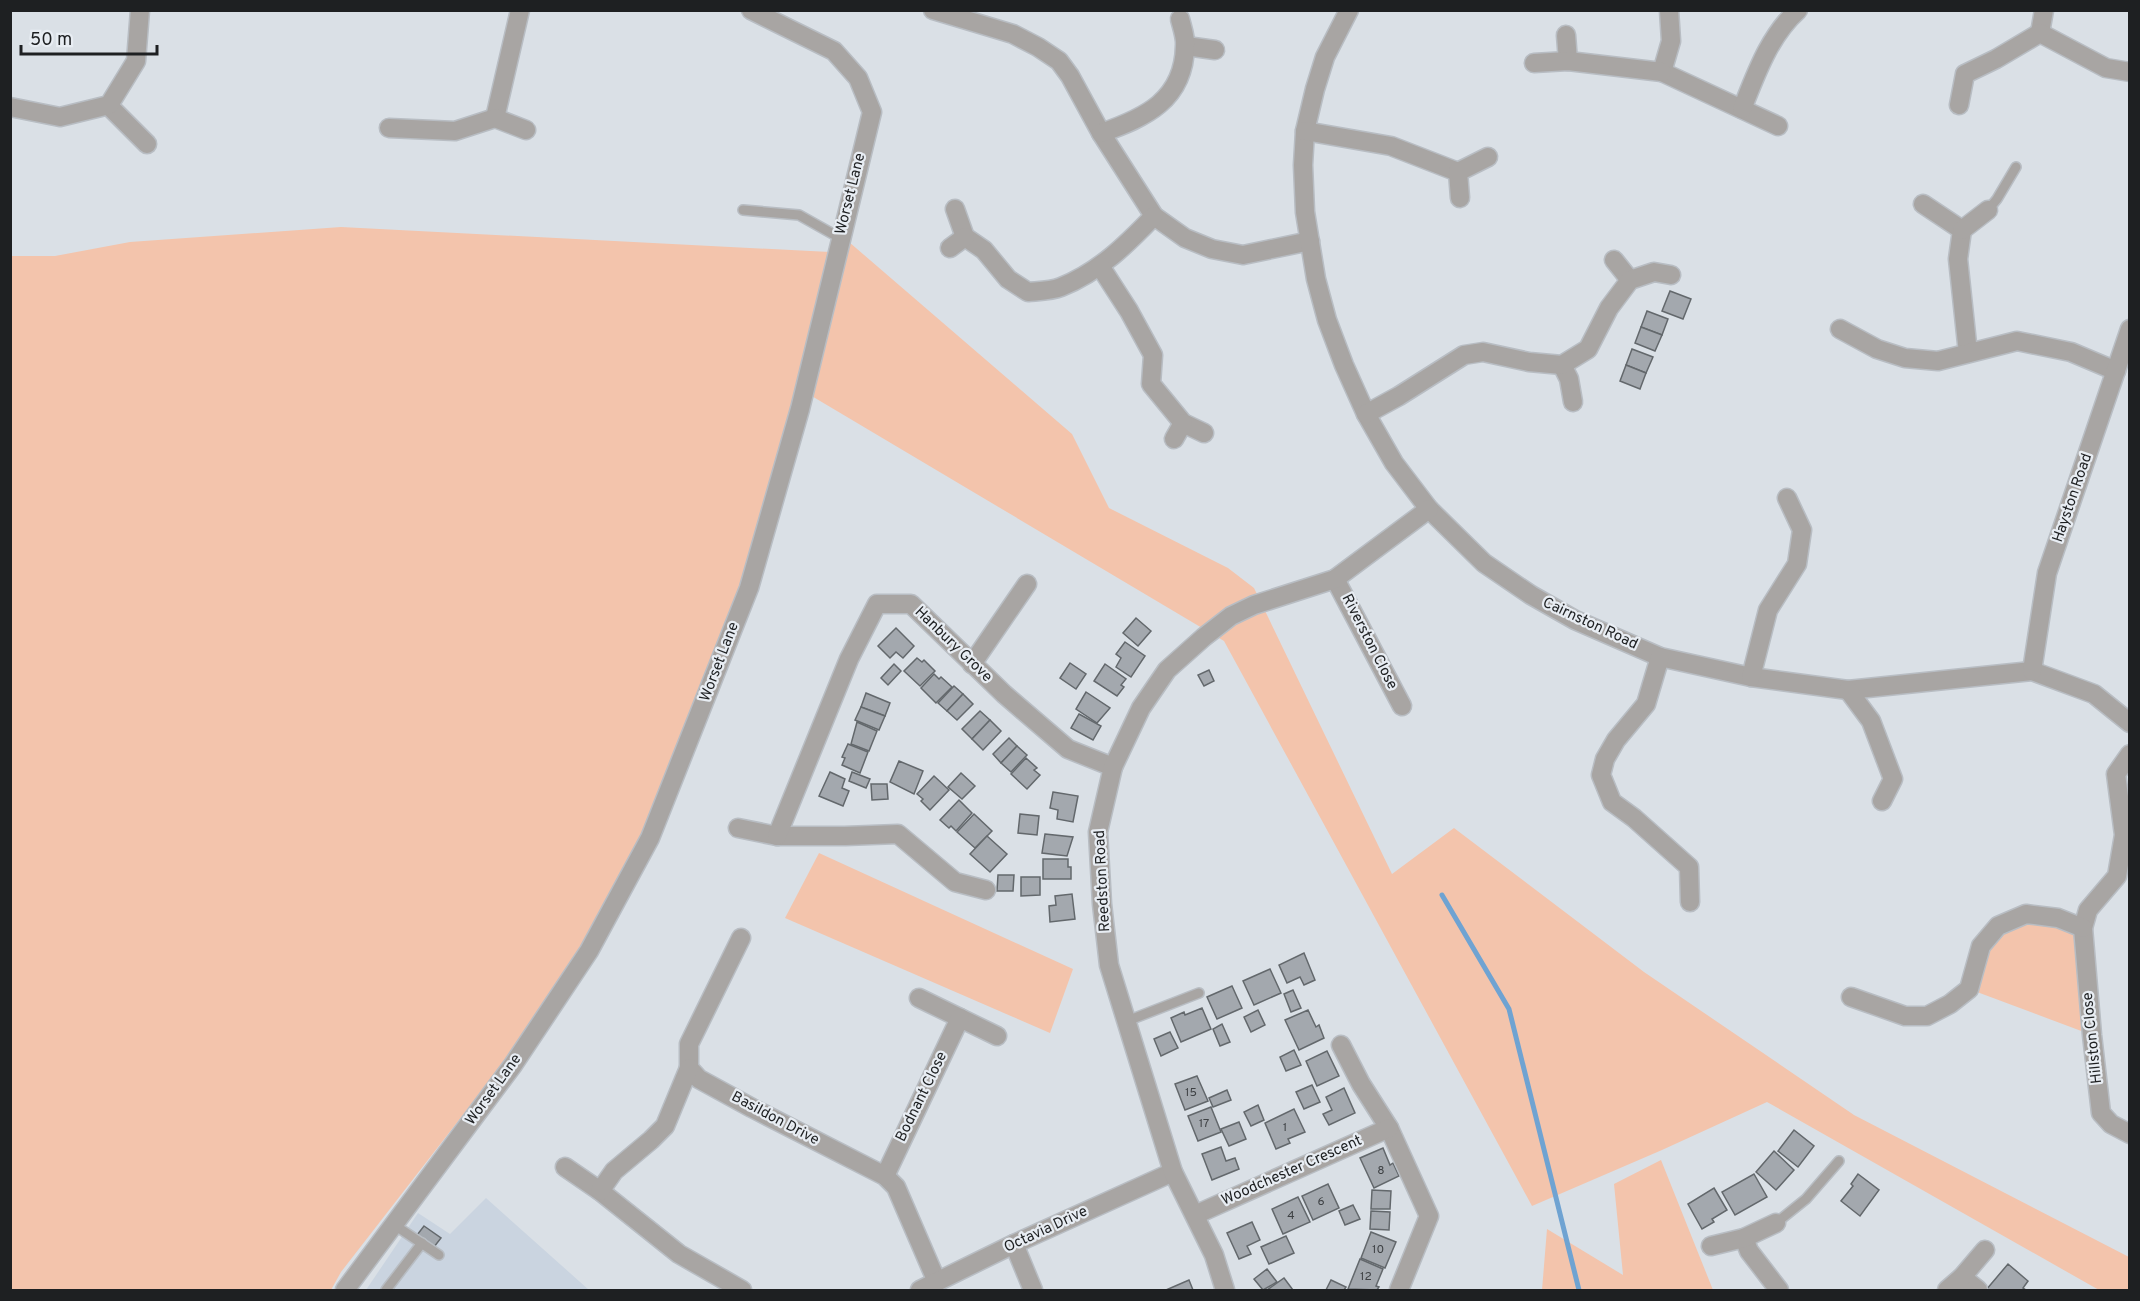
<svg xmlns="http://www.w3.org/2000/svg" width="2140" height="1301" viewBox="0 0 2140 1301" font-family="Overpass,sans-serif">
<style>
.built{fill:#cad4e0}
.green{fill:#f3c4ac}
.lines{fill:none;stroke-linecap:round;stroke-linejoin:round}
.stream{stroke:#6fa3d2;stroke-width:5}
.building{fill:#a3a8ae;stroke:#63686c;stroke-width:1.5}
.lane-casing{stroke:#b8bdc3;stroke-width:12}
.street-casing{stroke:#b8bdc3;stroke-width:21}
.lane{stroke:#a8a5a3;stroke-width:9}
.street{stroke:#a8a5a3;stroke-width:18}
.labels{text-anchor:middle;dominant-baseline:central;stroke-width:4.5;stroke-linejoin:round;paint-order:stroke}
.number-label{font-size:12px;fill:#3f4245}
.street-label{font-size:15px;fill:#1e2022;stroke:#e8edf3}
</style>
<rect width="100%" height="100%" fill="#dae0e6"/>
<!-- built -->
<polygon class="built" points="486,1198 589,1290 366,1290 418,1213 450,1234"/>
<!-- green -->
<g class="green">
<polygon points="341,227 830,252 792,407 740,588 640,837 588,945 504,1062 341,1272 331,1290 11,1290 10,256 55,256 130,242"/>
<polygon points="849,242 1072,434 1109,508 1228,568 1254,588 1392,874 1454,828 1644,972 1854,1115 2129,1257 2129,1290 2099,1290 1767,1102 1662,1150 1532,1206 1224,641 810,395"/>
<polygon points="819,853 1073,969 1050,1033 785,918"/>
<polygon points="2026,914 2083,928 2092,1035 1969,989 1981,946"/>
<polygon points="1661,1160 1713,1290 1542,1290 1547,1229 1623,1275 1614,1184"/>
</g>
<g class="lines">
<!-- stream -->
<polyline class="stream" points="1442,895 1509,1009 1579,1290"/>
</g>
<!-- building -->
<g class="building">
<polygon points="1670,291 1691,299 1683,319 1662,311"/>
<polygon points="1647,311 1668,319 1662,335 1641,327"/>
<polygon points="1641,327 1662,335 1655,351 1635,343"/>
<polygon points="1632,349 1653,357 1646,373 1626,365"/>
<polygon points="1626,365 1646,373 1640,389 1620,381"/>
<polygon points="1136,618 1151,631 1138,646 1123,633"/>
<polygon points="896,628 914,646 903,658 896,652 890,658 878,646"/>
<polygon points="1125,642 1145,656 1131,677 1116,667 1121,658 1116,654"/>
<polygon points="917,658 922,662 924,660 935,671 920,686 904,671"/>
<polygon points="1070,663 1086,674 1076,689 1060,678"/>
<polygon points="894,664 901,671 888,685 881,678"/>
<polygon points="1105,664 1126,679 1121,685 1124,687 1117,696 1094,681"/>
<polygon points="1209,670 1214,681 1204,686 1198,675"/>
<polygon points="934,674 939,679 941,677 952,687 936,703 921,688"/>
<polygon points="954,686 963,694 947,711 938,703"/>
<polygon points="1086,692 1110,708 1097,723 1076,709"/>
<polygon points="866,693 890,703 885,716 861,707"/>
<polygon points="963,694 973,704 957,720 947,711"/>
<polygon points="861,707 885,716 879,730 855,720"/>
<polygon points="980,711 990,720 972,739 962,729"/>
<polygon points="1079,714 1101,726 1093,740 1071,728"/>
<polygon points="990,720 1001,731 983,750 972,739"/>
<polygon points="857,722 877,731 869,751 851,744"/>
<polygon points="1009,738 1017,746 1001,763 993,754"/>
<polygon points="848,744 868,752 860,773 842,765 845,758 842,757"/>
<polygon points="1017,746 1027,755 1011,772 1001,763"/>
<polygon points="1026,758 1037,768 1034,770 1040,775 1027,789 1011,774"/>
<polygon points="899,761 923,771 914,794 890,782"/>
<polygon points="830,772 845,779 842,788 849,791 843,806 819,796"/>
<polygon points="852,772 870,779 866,788 849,781"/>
<polygon points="961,773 975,786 962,799 948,787"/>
<polygon points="934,776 949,790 930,810 921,801 923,799 917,794"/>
<polygon points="871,784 887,784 888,799 872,800"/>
<polygon points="1053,792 1078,796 1073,822 1057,819 1058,810 1050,808"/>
<polygon points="959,800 972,813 956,831 951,826 949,828 940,820"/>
<polygon points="974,814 992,831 975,848 957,832"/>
<polygon points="1020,814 1039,816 1037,835 1018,833"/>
<polygon points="1045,834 1073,837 1067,856 1042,853"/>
<polygon points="987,836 1007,854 990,872 970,854"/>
<polygon points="1043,859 1068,859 1068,867 1071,867 1071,879 1043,879"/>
<polygon points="998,875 1014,875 1013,891 997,891"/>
<polygon points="1021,877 1040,877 1040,895 1021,896"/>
<polygon points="1072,894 1075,919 1050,922 1049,906 1056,905 1055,896"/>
<polygon points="1304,953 1315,980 1304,985 1300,977 1287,983 1279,965"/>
<polygon points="1270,969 1281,993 1254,1005 1243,981"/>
<polygon points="1232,986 1242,1008 1217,1019 1207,997"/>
<polygon points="1293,990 1301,1008 1291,1012 1284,994"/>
<polygon points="1202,1008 1211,1029 1181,1042 1171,1018 1184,1012 1185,1015"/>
<polygon points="1258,1010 1265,1025 1251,1032 1244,1017"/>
<polygon points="1308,1010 1316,1027 1319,1025 1324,1038 1299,1050 1285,1020"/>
<polygon points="1222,1024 1230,1042 1220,1046 1213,1029"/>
<polygon points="1170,1032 1178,1048 1161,1056 1154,1039"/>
<polygon points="1294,1050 1301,1065 1286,1071 1280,1057"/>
<polygon points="1327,1051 1339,1076 1317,1086 1306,1061"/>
<polygon points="1197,1076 1208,1101 1185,1110 1175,1084"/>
<polygon points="1312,1085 1320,1102 1304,1109 1296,1092"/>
<polygon points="1344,1088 1355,1113 1329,1125 1323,1114 1332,1110 1326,1097"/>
<polygon points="1227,1090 1231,1100 1213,1107 1209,1098"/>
<polygon points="1258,1105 1264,1120 1251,1126 1244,1112"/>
<polygon points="1211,1107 1221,1132 1198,1141 1188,1116"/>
<polygon points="1294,1109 1305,1132 1288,1139 1290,1143 1276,1149 1265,1123"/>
<polygon points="1239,1122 1246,1139 1229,1146 1221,1129"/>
<polygon points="1794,1130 1814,1146 1798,1167 1778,1151"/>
<polygon points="1221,1147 1226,1161 1235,1158 1239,1169 1212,1180 1202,1154"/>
<polygon points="1383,1148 1390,1165 1393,1163 1399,1176 1374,1188 1360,1158"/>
<polygon points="1774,1151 1794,1170 1776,1190 1756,1172"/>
<polygon points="1754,1174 1767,1197 1735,1215 1722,1192"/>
<polygon points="1858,1174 1879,1190 1860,1216 1841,1201 1853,1186 1851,1184"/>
<polygon points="1328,1184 1339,1208 1313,1220 1302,1196"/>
<polygon points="1714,1188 1727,1210 1712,1219 1714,1222 1702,1229 1688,1204"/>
<polygon points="1372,1190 1391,1191 1390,1209 1371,1209"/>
<polygon points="1298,1197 1310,1222 1283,1234 1272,1209"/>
<polygon points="1353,1205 1360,1219 1345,1225 1339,1211"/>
<polygon points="1371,1211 1390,1212 1389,1230 1370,1229"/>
<polygon points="1252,1222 1260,1240 1247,1246 1251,1254 1239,1259 1227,1233"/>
<polygon points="424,1226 441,1238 434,1247 417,1235"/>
<polygon points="1371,1232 1396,1242 1385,1268 1361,1258"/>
<polygon points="1286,1236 1294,1253 1269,1264 1261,1247"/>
<polygon points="1360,1259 1383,1269 1376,1286 1379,1287 1377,1290 1348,1289"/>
<polygon points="2008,1264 2028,1281 2023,1288 2026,1290 1986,1290"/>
<polygon points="1267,1269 1277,1282 1263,1290 1254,1279"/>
<polygon points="1284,1278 1293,1290 1267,1290"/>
<polygon points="1189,1280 1193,1290 1166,1290"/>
<polygon points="1331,1280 1346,1287 1344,1290 1326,1290"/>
</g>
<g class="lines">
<!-- lane casing -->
<g class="lane-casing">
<g id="lane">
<polyline points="743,210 799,215 840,238"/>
<polyline points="1988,210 1997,199 2016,167"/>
<polyline points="1127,1021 1199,993"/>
<polyline points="1776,1223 1806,1199 1839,1161"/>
<polyline points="393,1224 439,1255"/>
<polyline points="386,1290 422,1243"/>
</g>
</g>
<!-- street casing -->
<g class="street-casing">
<g id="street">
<polyline points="933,10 1013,34 1038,47 1059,61 1070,76 1101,133 1154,216 1185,238 1212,249 1243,255 1310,241"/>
<polyline points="1349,10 1325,57 1315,89 1305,131 1303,165 1305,212 1316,279 1327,320 1344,365 1366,414 1394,463 1429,509 1484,563 1531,595 1575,620 1660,657 1751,677 1848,690 2032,671 2094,694 2130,723"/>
<polyline points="1669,10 1671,41 1662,72 1778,126"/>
<polyline points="2040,33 2044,10"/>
<polyline points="1566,35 1568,61"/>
<polyline points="1186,46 1215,50"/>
<polyline points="1534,63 1568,61 1662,72"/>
<polyline points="108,105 147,144"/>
<polyline points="1959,105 1965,74 1996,59 2040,33 2106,68 2130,72"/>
<polyline points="10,107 60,117 109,105 136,61 140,10"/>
<path d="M1742,109c14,-35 27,-73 56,-99"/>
<polyline points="495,118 520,10"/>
<polyline points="389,128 455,131 495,118 526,130"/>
<polyline points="1305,131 1391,146 1458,172"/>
<path d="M1101,133c44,-15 83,-33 84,-87 1,-8 -3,-19 -5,-27"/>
<polyline points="1460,198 1458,172 1488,157"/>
<polyline points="1923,204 1962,230 1958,259 1968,353"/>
<path d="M955,209l10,28 19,13 24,29 20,13c10,-1 23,-1 33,-5 38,-15 66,-43 93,-71"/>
<polyline points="1962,230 1988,210"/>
<polyline points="950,248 965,237"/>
<polyline points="1614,260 1630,280"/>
<polyline points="1100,266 1129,311 1153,355 1151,384 1183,423 1204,433"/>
<polyline points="1840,329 1877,349 1905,358 1938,361 2017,341 2071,352 2116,371"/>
<polyline points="1562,365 1569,379 1573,402"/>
<polyline points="1366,414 1399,396 1464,355 1483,352 1529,362 1562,365 1588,349 1609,308 1630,280 1654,272 1671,275"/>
<polyline points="1174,439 1183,423"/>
<polyline points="1335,579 1402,706"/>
<polyline points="1660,657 1646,704 1616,740 1605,759 1601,775 1612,802 1634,818 1689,867 1690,902"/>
<polyline points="972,664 1027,584"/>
<polyline points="2032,671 2047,573 2130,329"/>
<polyline points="1751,677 1768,610 1797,564 1802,530 1787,498"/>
<polyline points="1848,690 1871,721 1893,779 1882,801"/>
<polyline points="2130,754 2116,774 2124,835 2117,876 2088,910 2083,928 2092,1035 2101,1113 2111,1124 2130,1134"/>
<polyline points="738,828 777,836 845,836 898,834 955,882 986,890"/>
<polyline points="777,836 849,659 877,604 911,604 1004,694 1068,749 1113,767"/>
<polyline points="741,938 689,1044 689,1068 699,1079 752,1108 885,1176 896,1187 937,1282"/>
<polyline points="1851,997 1905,1016 1927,1016 1950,1004 1969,989 1981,946 1998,926 2026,914 2058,918 2083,928"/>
<polyline points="919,998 997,1036"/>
<polyline points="1341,1045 1361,1084 1389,1128 1429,1216 1399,1290"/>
<polyline points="565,1167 600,1191 679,1254 742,1290"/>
<polyline points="885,1176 960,1018"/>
<polyline points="600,1191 614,1171 651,1140 665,1126 689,1068"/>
<polyline points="1195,1215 1389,1128"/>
<polyline points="1744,1238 1749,1251 1779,1290"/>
<polyline points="1014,1244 1033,1290"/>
<polyline points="1711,1246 1744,1238 1776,1223"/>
<polyline points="1962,1277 1978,1290"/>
<polyline points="345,1290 513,1065 589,951 650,838 749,588 800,409 872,112 858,78 834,51 751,10"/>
<polyline points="920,1290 1014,1244 1173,1172"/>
<polyline points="1225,1290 1214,1255 1173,1172 1109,965 1102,904 1098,832 1113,767 1141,708 1167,670 1204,637 1231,616 1254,605 1335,579 1429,509"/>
<polyline points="1947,1290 1962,1277 1985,1250"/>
</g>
</g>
<!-- lane -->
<use href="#lane" class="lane"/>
<!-- street -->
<use href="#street" class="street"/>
</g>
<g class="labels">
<!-- number labels -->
<g class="number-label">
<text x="1191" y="1093">15</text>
<text x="1204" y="1124">17</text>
<text x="1285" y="1128">1</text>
<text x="1381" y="1171">8</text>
<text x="1321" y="1202">6</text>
<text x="1291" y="1216">4</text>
<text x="1378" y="1250">10</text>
<text x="1366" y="1277">12</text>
</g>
<!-- street labels -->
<g class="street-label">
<text transform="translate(851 194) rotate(-76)">Worset Lane</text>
<text transform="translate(2073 498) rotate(-71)">Hayston Road</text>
<text transform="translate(1590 624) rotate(25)">Cairnston Road</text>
<text transform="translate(1369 642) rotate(63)">Riverston Close</text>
<text transform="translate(953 645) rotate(44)">Hanbury Grove</text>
<text transform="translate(720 662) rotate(-69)">Worset Lane</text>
<text transform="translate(1103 881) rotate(-93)">Reedston Road</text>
<text transform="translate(2093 1038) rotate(-96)">Hillston Close</text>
<text transform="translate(494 1090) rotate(-54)">Worset Lane</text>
<text transform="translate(922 1097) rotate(-64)">Bodnant Close</text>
<text transform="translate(775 1119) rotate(28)">Basildon Drive</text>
<text transform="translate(1292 1171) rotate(-24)">Woodchester Crescent</text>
<text transform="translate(1046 1230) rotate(-25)">Octavia Drive</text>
</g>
</g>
<!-- border -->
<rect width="2140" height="1301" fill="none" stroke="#1e2022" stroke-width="24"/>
<!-- scale -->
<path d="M21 45v9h136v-9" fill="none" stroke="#1e2022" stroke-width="3"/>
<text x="30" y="45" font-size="18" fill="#1e2022" stroke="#e8edf3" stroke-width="4.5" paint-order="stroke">50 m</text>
</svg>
